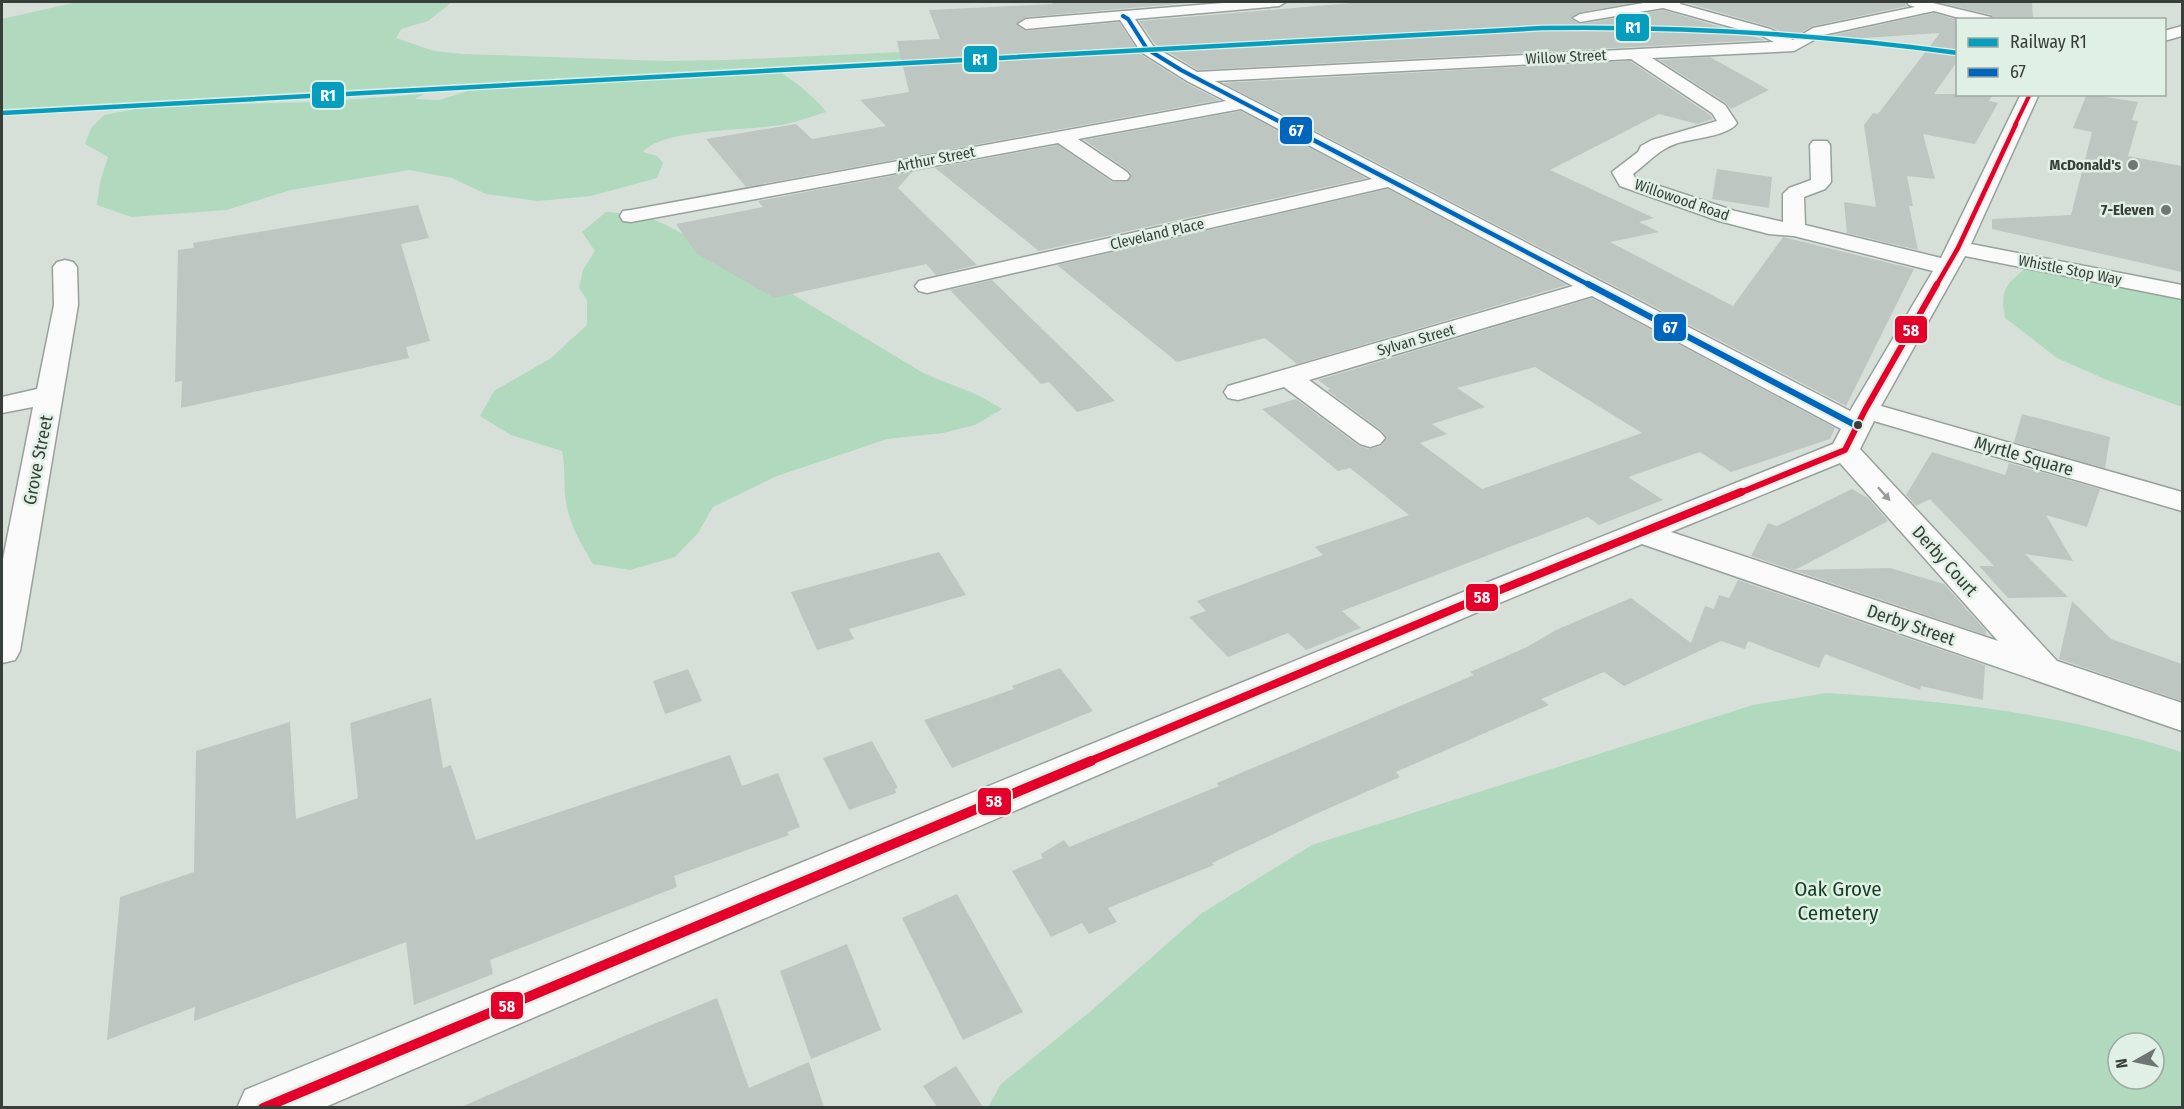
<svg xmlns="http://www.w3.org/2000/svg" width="2184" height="1109" viewBox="0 0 2184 1109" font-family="'Fira Sans Condensed',sans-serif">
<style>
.green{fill:#b0d9be;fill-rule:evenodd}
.building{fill:#bec6c1;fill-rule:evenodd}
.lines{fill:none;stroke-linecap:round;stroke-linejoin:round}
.street-casing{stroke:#98a09b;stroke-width:3}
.street{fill:#f9faf9;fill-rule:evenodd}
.bus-1-far2-casing{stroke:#e0f0e5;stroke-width:6}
.bus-1-far1-casing{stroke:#e0f0e5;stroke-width:8}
.bus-1-casing{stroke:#e0f0e5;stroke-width:10}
.bus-2-far4-casing{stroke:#e0f0e5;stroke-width:6}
.bus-2-far3-casing{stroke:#e0f0e5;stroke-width:8}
.bus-2-far2-casing{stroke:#e0f0e5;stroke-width:10}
.bus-2-far1-casing{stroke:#e0f0e5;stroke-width:13}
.bus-2-casing{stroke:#e0f0e5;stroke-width:15}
.bus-1-far2{stroke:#0065bd;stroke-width:4}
.bus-1-far1{stroke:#0065bd;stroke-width:4.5}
.bus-1{stroke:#0065bd;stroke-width:6}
.bus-2-far4{stroke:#e4002b;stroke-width:4}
.bus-2-far3{stroke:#e4002b;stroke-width:4.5}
.bus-2-far2{stroke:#e4002b;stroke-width:6}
.bus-2-far1{stroke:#e4002b;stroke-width:8}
.bus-2{stroke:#e4002b;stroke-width:10}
.rail-1-casing{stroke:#e0f0e5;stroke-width:7}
.rail-1{stroke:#069ebf;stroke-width:4.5}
.oneway{fill:#989c9a}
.poi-dot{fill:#6f7772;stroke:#e0f0e5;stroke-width:2}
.bus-dot{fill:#383f3a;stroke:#e0f0e5;stroke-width:2}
.labels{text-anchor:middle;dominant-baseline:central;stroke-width:5;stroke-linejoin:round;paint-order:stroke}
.far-street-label{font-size:15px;fill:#383f3a;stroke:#e0f0e5}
.far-poi-label{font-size:15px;font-weight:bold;fill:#383f3a;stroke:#e0f0e5;text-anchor:end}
.street-label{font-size:18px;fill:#383f3a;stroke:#e0f0e5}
.near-park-label{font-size:21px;fill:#163e27;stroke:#e0f0e5}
.line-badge{stroke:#e0f0e5;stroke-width:2}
.badge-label{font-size:16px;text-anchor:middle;font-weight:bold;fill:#fff}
</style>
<rect width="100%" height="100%" fill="#d6e0d9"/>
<!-- green -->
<g class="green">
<polygon points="77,2 452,2 428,21 401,29 396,38 434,51 464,54 666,61 727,60 901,52 1018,53 2,109 2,19"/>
<path d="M773,68c13,6 46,32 53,44 -13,4 -27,9 -40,12 -32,7 -124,4 -143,28l14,4 6,7 -6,15 -66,18 -53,5 -52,-7 -34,-16 -43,-8 -118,20 -65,20 -95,7 -34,-12 3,-23 8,-25 -23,-13 6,-16 13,-13 47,-9 166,-4 107,-8 -9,5 24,1 29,-9 158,-15 79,-2z"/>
<path d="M606,212l38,3 24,11 99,53 158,95 53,21 24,14 -27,16 -32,8 -56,6 -110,37 -64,31 -15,26 -23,24 -45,13 -37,-6c-13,-22 -26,-43 -28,-70 -1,-15 0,-29 -3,-43l-51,-16 -31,-19 14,-25 57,-33 36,-33v-25l-8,-12 4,-18 12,-19 -13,-19z"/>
<path d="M2026,268l156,26v113l-75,-27 -50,-22 -52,-40c-5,-28 0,-33 21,-50z"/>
<path d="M1826,693c123,8 239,21 356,59v355h-1194l13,-23 91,-74 110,-97 110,-68 441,-140zM2118,1043h36v36h-36z"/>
</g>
<!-- building -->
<g class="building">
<polygon points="1051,2 1189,2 1189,3 1026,17 1016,25 1026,31 1119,22 1140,54 1186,83 1219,100 746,187 706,139 796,124 812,139 886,126 860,100 909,92 897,41 940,39 929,10 1053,4"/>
<polygon points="1363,2 1639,2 1580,12 1571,19 1580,24 1663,10 1765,40 1198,70 1155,44 1139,21"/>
<polygon points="1683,2 1905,2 1907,6 1813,26 1793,37 1771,27"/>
<polygon points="1936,2 2032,2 2033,20 1995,20 1992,15"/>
<polygon points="1934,13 1958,20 1958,60 1934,94 1993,94 1989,101 1998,103 1975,144 1923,134 1935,179 1907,176 1913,206 1909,206 1918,250 1847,233 1844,202 1876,207 1864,125 1873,113 1878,114 1940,33 1818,41 1824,37"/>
<polygon points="1710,57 1769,90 1731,109 1726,103 1659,60"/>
<polygon points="1630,61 1710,115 1713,119 1697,124 1659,114 1550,170 1654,218 1639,222 1659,232 1610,242 1733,306 1783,237 1914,269 1846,406 1223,83"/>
<polygon points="2087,94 2138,102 2132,120 2138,121 2128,156 2182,166 2182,272 1992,229 1992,219 2071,215 2092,132 2073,128"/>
<polygon points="1241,111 1366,178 1039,251 935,168 1058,145 1112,182 1127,182 1132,176 1129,171 1084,140"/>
<polygon points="1717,169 1772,177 1769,208 1712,199"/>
<polygon points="912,172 898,188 977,265 936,275 926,264 774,298 696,253 676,224 763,207 758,201"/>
<polygon points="1388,189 1567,285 1297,364 1265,338 1177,362 1057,265"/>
<polygon points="418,205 429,238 401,244 430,341 406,347 409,358 181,408 182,381 175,382 178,250 194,248 193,243"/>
<polygon points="992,280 1079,365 1115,401 1077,412 1049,382 1041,384 950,290"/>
<path d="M1592,298l243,130 -5,11 -99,33 -31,-20 -72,25 35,23 -64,25 -11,-8 -246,94 19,17 -55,22 -18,-17 -60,24 -39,-40 17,-6 -9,-10 126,-46 -8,-8 94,-32 -59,-47 -12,3 -76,-62 34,-10 63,47 10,3 12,-3 6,-8 -5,-7 -55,-41 3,-1 -12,-9zM1535,367l107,66 -160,56 -62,-46 27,-9 -15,-10 53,-17 -28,-19z"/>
<polygon points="2022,414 2110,437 2105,468 2014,442"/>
<polygon points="1932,452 2005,475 2009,463 2100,489 2087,527 2046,515 2073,561 2025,554 2068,597 2008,598 1979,566 1994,566 1930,499 1916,506 1906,495"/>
<polygon points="1852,489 1868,498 1888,521 1795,570 1890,568 1944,584 1986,631 1986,635 1751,556 1768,523 1777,526"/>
<polygon points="939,552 966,595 849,629 854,639 817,650 791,592"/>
<polygon points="1738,580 1985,665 1983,700 1921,686 1920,690 1825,654 1819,668 1748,641 1745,649 1721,641 1624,686 1604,672 1541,699 1549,705 1396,772 1400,777 1318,813 1212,863 1214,865 1108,908 1117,922 1089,934 1082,923 1051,937 1012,871 1043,858 1041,854 1064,840 1069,847 1219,786 1217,783 1474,675 1470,672 1527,647 1556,630 1631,598 1691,643 1705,606 1714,609 1719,595 1729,598"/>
<polygon points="2072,601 2111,639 2182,664 2182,701 2059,659"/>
<polygon points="1060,668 1093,711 952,768 924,720 1014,689 1012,686"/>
<polygon points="688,669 702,701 665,714 653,681"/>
<polygon points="431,698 443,768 451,765 476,840 730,755 742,786 778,773 800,827 787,832 789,835 674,876 677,887 490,960 493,974 414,1005 406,942 194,1021 195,1007 107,1040 120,897 194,872 196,751 290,722 296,819 358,798 350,723"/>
<polygon points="872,741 898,788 895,789 896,793 849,810 823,758"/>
<polygon points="957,894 1023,1012 963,1040 902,918"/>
<polygon points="847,944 881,1030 811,1059 780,971"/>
<polygon points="717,998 749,1088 809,1062 824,1107 461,1107 622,1037"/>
<polygon points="956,1066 983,1107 937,1107 923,1086"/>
</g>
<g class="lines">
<!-- street casing -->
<g class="street-casing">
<g id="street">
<path d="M1235,2h51l-7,4 -144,13 18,27 44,26 577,-30 -14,-7 -97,-27 -83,14 -7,-4 7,-4 69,-12h32l-1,2 90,25 23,11 20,-12 102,-21 -6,-2 -2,-3h22l62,15 2,3h-27l-32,-9 -111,24 -29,16 -142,7 73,47 12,18c-9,14 -46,15 -62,21 -17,6 -27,19 -42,30l2,4 100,33 48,11v-28l6,-6 22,-8 -1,-35 3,-4h14l3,4 1,37 -6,7 -21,8 1,28 136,33 80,-164h18l-68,150 211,41v14l-217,-43 -84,150 301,86v19l-308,-90 -14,28 197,212 125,42v28l-540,-187 -162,67 -1157,497h-86l8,-18 1211,-495 377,-151 8,-15 -249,-133 -283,84 71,52 5,6 -5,6 -10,3 -10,-3 -76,-57 -46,13 -10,-2 -4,-6 4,-6 345,-100 -185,-99 -461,106 -8,-2 -4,-5 4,-5 8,-2 445,-100 -131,-70 -163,30 49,33 3,4 -3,4h-14l-55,-37 -427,79 -8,-1 -3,-5 3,-5 8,-1 595,-109 -39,-20 -46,-29 -21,-32 -94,9 -8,-5 8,-5zM1631,59l81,54 5,8 -65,19 -11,6 -3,6 -26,20 8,14 99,35 50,13 25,2 139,35 -83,140 -635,-330zM1840,463l158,178 -327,-109z"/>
<polygon points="2182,26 2182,36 2164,41 2164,31"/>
<polygon points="65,260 73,262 77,267 78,305 20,651 15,660 2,663 2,564 33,407 2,413 2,397 37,389 54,305 53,267 57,262"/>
</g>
</g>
<!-- street -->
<use href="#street" class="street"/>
<!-- bus-1-far2 casing -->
<g class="bus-1-far2-casing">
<polyline id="bus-1-far2" points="1123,16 1128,19 1147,49 1181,70 1286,125"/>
</g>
<!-- bus-1-far1 casing -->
<g class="bus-1-far1-casing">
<polyline id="bus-1-far1" points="1283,124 1591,286"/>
</g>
<!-- bus-1 casing -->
<g class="bus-1-casing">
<polyline id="bus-1" points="1588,284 1857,426"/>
</g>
<!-- bus-2-far4 casing -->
<g class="bus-2-far4-casing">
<polyline id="bus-2-far4" points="2015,125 2030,94"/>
</g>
<!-- bus-2-far3 casing -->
<g class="bus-2-far3-casing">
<polyline id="bus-2-far3" points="1936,286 1958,248 2016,124"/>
</g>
<!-- bus-2-far2 casing -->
<g class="bus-2-far2-casing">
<polyline id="bus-2-far2" points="1737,494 1845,450 1865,410 1937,284"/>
</g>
<!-- bus-2-far1 casing -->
<g class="bus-2-far1-casing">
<polyline id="bus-2-far1" points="1088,762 1468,603 1741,492"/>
</g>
<!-- bus-2 casing -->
<g class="bus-2-casing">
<polyline id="bus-2" points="263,1108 1091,761"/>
</g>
<!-- bus-1-far2 -->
<use href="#bus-1-far2" class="bus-1-far2"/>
<!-- bus-1-far1 -->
<use href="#bus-1-far1" class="bus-1-far1"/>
<!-- bus-1 -->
<use href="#bus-1" class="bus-1"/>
<!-- bus-2-far4 -->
<use href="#bus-2-far4" class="bus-2-far4"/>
<!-- bus-2-far3 -->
<use href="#bus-2-far3" class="bus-2-far3"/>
<!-- bus-2-far2 -->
<use href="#bus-2-far2" class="bus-2-far2"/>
<!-- bus-2-far1 -->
<use href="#bus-2-far1" class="bus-2-far1"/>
<!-- bus-2 -->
<use href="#bus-2" class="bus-2"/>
<!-- rail-1 casing -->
<g class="rail-1-casing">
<path id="rail-1" d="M2,113l1540,-85c140,-2 278,6 416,25"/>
</g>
<!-- rail-1 -->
<use href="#rail-1" class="rail-1"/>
</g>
<!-- one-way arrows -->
<defs><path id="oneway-solid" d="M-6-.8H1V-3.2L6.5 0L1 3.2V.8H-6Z" transform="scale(1.5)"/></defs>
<use class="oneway" href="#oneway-solid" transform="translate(1884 494) rotate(48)"/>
<!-- markers -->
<g class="poi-dot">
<circle cx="2133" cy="165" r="6"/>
<circle cx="2166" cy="210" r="6"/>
</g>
<circle class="bus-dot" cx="1858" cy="425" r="5"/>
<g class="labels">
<!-- far-street labels -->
<g class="far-street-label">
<text transform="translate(1566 57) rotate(-3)">Willow Street</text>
<text transform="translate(936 159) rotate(-11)">Arthur Street</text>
<text transform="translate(1682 200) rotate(19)">Willowood Road</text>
<text transform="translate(1157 234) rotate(-13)">Cleveland Place</text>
<text transform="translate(2070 270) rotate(11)">Whistle Stop Way</text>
<text transform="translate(1416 340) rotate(-16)">Sylvan Street</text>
</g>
<!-- far-poi labels -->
<g class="far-poi-label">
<text x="2121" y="165">McDonald's</text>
<text x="2154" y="210">7-Eleven</text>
</g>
<!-- street labels -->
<g class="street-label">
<text transform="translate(2024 456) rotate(16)">Myrtle Square</text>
<text transform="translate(38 460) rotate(-79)">Grove Street</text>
<text transform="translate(1945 561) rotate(48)">Derby Court</text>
<text transform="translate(1911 625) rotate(19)">Derby Street</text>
</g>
<!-- near-park labels -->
<g class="near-park-label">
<text x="1838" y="889">Oak Grove<tspan x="1838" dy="24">Cemetery</tspan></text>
</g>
</g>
<g class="line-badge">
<rect x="1615" y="13" width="35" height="29" rx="6" fill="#069ebf"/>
<rect x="963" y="45" width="35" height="28" rx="6" fill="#069ebf"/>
<rect x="311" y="81" width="34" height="28" rx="6" fill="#069ebf"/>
<rect x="1279" y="116" width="34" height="29" rx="6" fill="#0065bd"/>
<rect x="1653" y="313" width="34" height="29" rx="6" fill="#0065bd"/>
<rect x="1894" y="315" width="34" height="29" rx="6" fill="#e4002b"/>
<rect x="1465" y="583" width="34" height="29" rx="6" fill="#e4002b"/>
<rect x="977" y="787" width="35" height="29" rx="6" fill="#e4002b"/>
<rect x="490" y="991" width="34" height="29" rx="6" fill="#e4002b"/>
</g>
<g class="badge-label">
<text x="1633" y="33">R1</text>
<text x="980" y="65">R1</text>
<text x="328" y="101">R1</text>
<text x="1296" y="136">67</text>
<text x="1670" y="333">67</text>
<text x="1911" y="336">58</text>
<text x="1482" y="603">58</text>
<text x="994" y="807">58</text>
<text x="507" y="1012">58</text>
</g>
<!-- border -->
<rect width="2184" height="1109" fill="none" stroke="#383f3a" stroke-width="6"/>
<!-- legend -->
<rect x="1956" y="18" width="210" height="78" fill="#e0f0e5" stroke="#9da9a1" stroke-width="1.5"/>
<rect x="1968" y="38" width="30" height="9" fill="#069ebf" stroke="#9da9a1" stroke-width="1.5"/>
<text x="2010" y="48" font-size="18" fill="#383f3a">Railway R1</text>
<rect x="1968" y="68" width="30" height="9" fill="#0065bd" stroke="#9da9a1" stroke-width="1.5"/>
<text x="2010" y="78" font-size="18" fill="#383f3a">67</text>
<!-- north arrow -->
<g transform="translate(2136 1061) rotate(261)"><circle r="28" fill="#e0f0e5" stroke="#9da9a1" stroke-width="1.5"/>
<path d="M0-4.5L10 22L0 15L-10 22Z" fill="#6f7772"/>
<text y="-9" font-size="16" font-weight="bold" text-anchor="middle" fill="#383f3a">N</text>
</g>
</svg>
